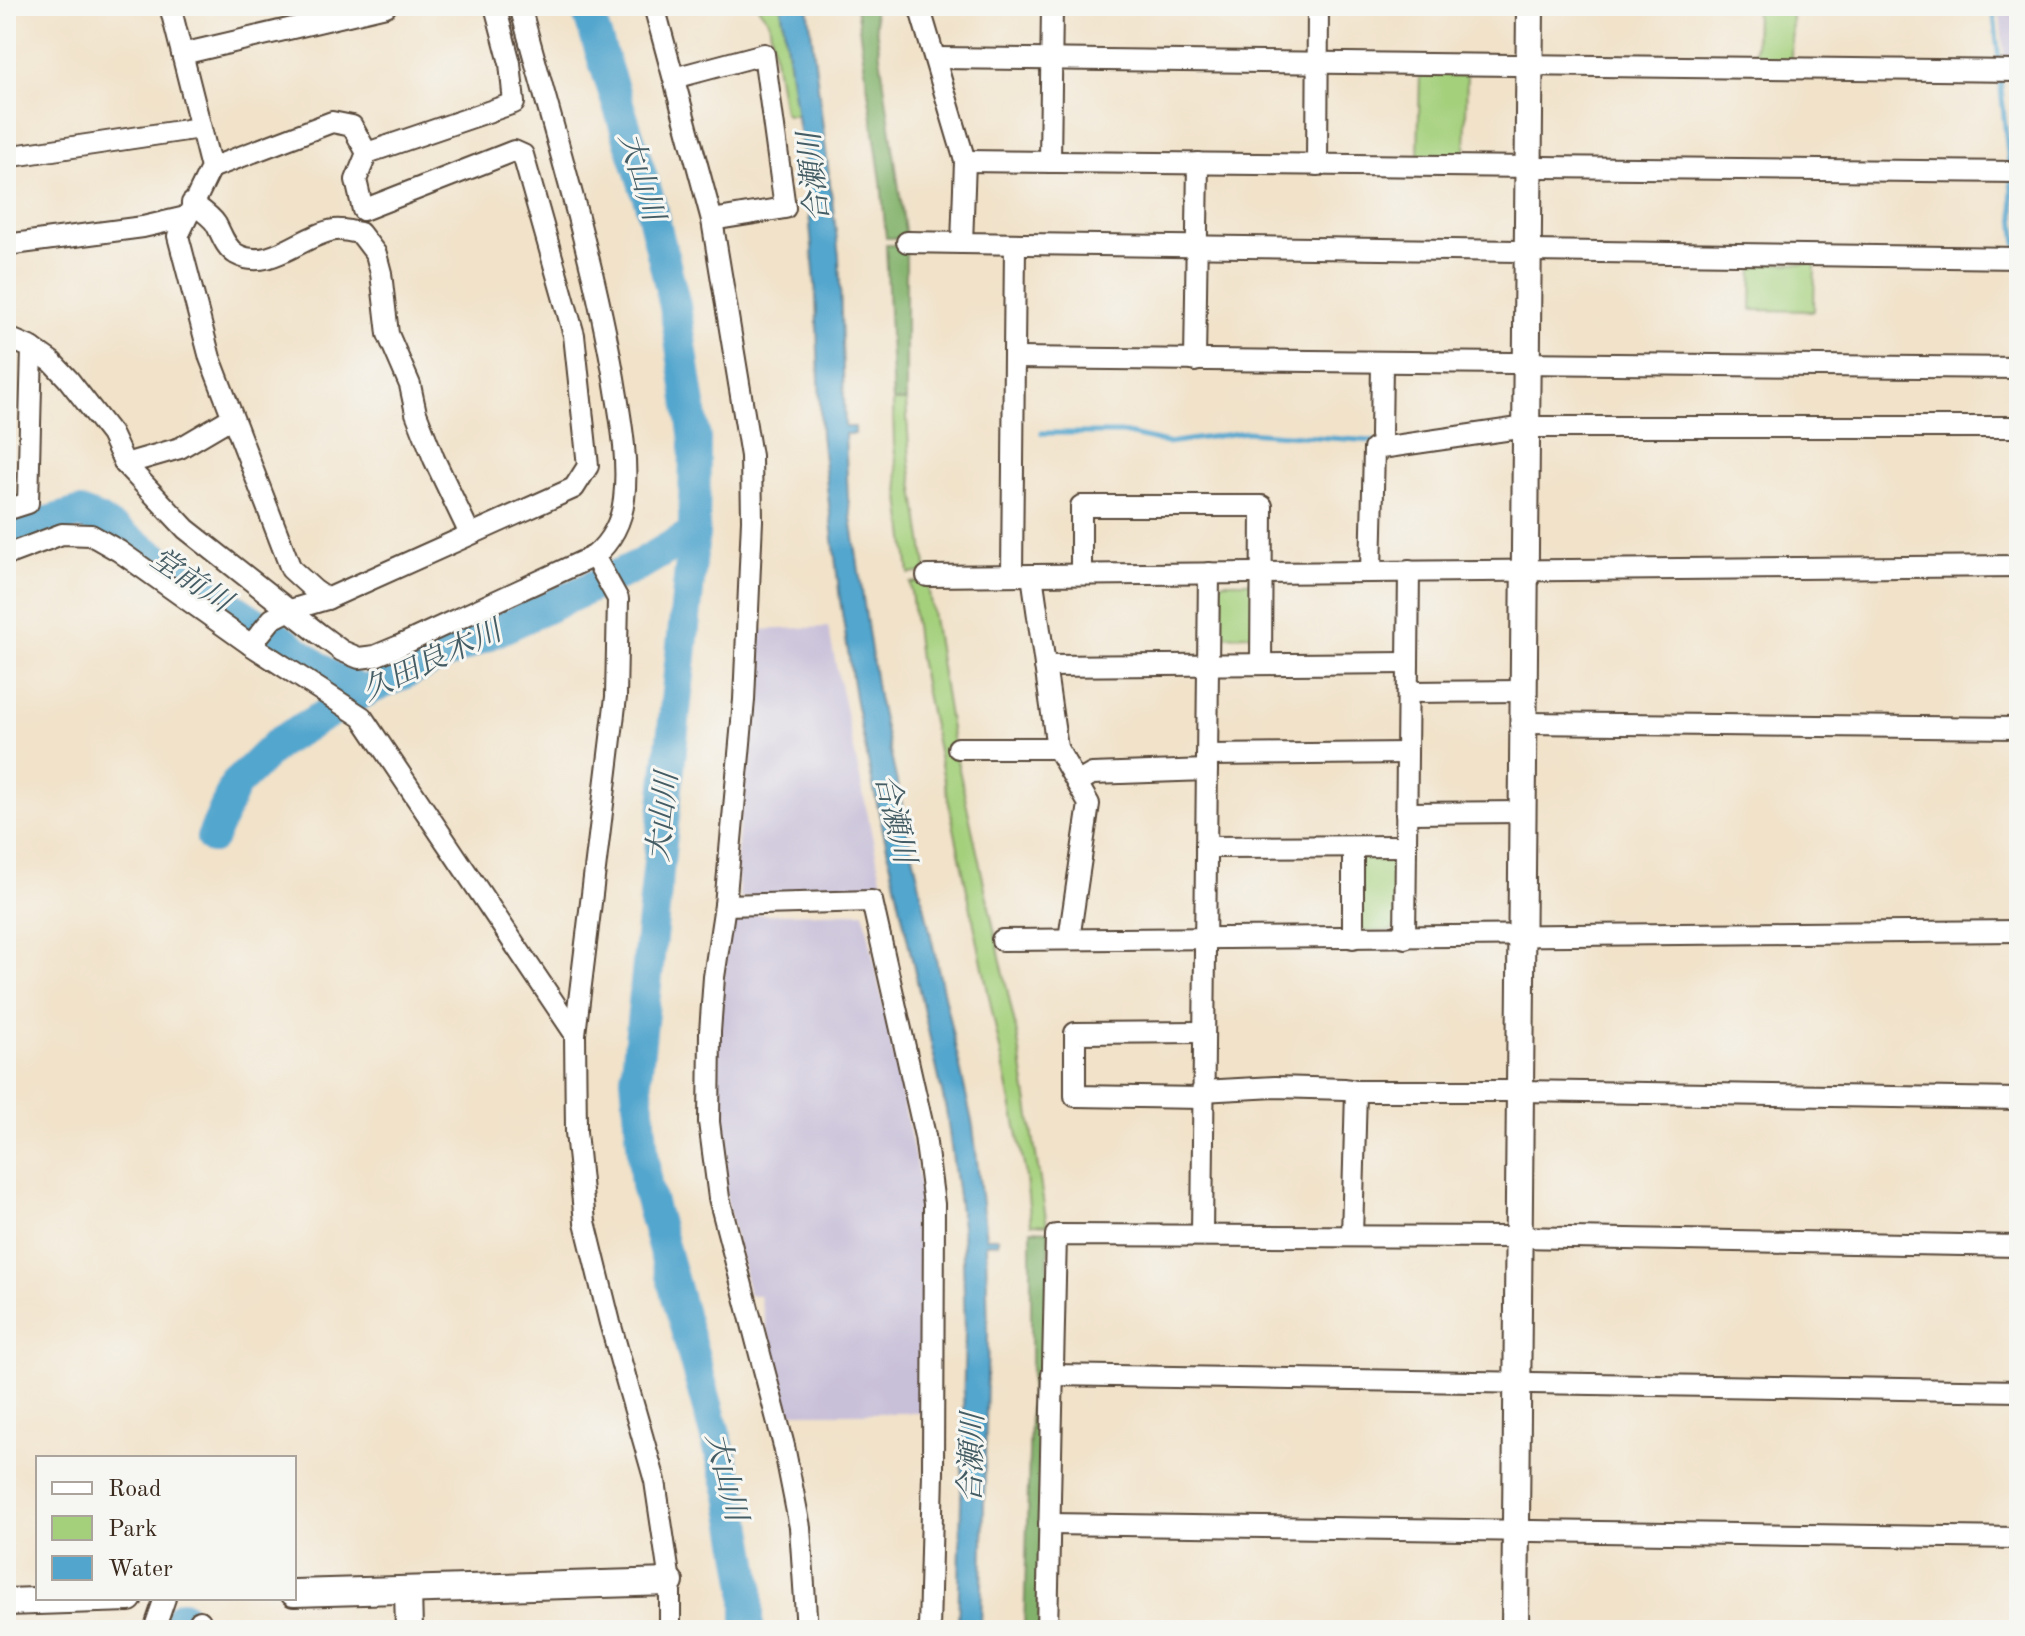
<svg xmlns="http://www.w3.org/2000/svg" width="2025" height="1636" viewBox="0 0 2025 1636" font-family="'Old Standard TT','Noto Serif JP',serif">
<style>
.industrial{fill:#c8bfd8}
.green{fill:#a4d07c;stroke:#707d4d;stroke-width:2}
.forest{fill:#83b26c;stroke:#5f6e45;stroke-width:2}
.water{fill:#52a6ce;stroke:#466876;stroke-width:2}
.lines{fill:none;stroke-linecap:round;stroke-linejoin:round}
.stream{stroke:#52a6ce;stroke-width:5}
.river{stroke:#52a6ce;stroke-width:32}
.minor-casing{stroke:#564638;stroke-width:24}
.tertiary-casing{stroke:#564638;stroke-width:30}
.minor{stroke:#fff;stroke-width:20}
.tertiary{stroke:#fff;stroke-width:26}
.labels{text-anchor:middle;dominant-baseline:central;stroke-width:6;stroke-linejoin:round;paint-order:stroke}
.water-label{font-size:30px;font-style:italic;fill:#445c64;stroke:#f6f6f2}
</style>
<rect width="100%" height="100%" fill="#f6f6f2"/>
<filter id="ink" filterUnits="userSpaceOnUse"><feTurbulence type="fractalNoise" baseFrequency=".0125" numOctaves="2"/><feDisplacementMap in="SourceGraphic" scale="16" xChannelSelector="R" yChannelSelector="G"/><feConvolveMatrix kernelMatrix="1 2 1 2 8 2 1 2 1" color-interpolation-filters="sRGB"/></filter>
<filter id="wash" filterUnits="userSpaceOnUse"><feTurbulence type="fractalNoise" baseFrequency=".006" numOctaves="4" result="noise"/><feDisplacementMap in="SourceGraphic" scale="32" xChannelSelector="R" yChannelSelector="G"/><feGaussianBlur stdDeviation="1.8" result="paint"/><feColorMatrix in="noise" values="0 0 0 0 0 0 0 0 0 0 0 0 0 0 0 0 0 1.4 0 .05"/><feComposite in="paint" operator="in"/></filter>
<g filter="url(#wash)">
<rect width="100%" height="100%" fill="#f1e2c9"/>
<!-- industrial -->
<g class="industrial">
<polygon points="1999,6 2019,6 2019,63 2005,63"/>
<polygon points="828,627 884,892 740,898 736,867 755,630"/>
<polygon points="864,912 919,1178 924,1288 924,1413 787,1413 759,1295 749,1295 725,1192 719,1143 716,1030 730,922 735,915"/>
</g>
<!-- green -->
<g class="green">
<polygon points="757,6 781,6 797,115 787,115 784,112 769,21"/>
<polygon points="1756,6 1792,6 1791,62 1755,61"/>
<polygon points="1420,71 1467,71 1465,159 1418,158"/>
<polygon points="1753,263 1815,264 1814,311 1752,310"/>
<polygon points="893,401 906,401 910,463 927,572 909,574 894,445"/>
<polygon points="927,580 953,742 1017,1034 1047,1225 1031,1224 1025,1170 919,659 910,583"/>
<polygon points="1223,582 1250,582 1254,588 1254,635 1217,636 1218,588"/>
<polygon points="1392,852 1398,857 1397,925 1390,931 1366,932 1359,926 1360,857"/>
</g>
<!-- forest -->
<g class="forest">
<polygon points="856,6 873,6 906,238 886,238 881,181"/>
<polygon points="886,245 906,245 906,401 893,401"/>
<polygon points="1031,1230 1049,1231 1039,1630 1024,1630 1031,1383"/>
</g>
<!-- water -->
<polygon class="water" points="781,6 808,6 839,256 845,427 855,427 855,434 845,434 848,498 878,697 973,1126 986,1238 998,1238 998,1243 986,1244 988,1335 981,1630 958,1630 965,1330 962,1226 946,1110 872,781 855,697 840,600 821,434 816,296 807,188"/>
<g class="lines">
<!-- stream -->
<g class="stream">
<polyline points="1993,6 1999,61"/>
<polyline points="2000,78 2009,163"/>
<polyline points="2011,181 2017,246"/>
<polyline points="1042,433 1123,433 1167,443 1246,432 1373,441"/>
</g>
<!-- river -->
<g class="river">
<polyline points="586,6 650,203 675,306 695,439 694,533 636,1078 646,1185 732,1495 748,1586 748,1630"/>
<polyline points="6,534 79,513 98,520 285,642 330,676 364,692"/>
<polyline points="212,838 235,785 279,742 364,692 641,564 694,533"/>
<polyline points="176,1630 182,1616"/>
</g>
</g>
</g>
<g filter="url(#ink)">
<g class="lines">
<!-- minor casing -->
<g class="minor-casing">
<g id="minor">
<polyline points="170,6 211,168 178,236 210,358 291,569 314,590 327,599 574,488 588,466 574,335 523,155 514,151 363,210 356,180 367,153 514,103 510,63 495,6"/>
<polyline points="654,6 712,220 751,456 752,520 744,700 725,905 872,901 925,1136 934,1204 933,1472 929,1630"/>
<polyline points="919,6 965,161 962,243 2019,258"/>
<polyline points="182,54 386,6"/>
<polyline points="936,58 2019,71"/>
<polyline points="674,78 764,54 785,208 712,220"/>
<polyline points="6,157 200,128"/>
<polyline points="965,161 2019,172"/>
<polyline points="1050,162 1052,6"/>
<polyline points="1317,165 1318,6"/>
<polyline points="211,168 332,122 352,126 367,153"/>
<path d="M192,203c8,6 19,13 24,21 6,11 9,23 20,30 34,19 66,-20 99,-24 8,-1 17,2 25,3l16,21 5,19 7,61 22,51 6,28 18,46 36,75"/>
<polyline points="907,242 962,243"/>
<polyline points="6,245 143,227 186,217"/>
<path d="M6,337l26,11 20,14 16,17 43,55 14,30 61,65 132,104 24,18 17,7 16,-2 24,-10 195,-90c17,-14 28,-35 30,-57 5,-40 -4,-83 -10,-121 -22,-126 -61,-249 -94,-372"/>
<polyline points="1014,358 2019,368"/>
<polyline points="1195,361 1198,163"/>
<polyline points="1381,436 1382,362"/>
<polyline points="125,464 180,448 231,418"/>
<polyline points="6,510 28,503 32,348"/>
<polyline points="6,555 62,534 91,535 119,551 251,645 362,717 575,1034"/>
<polyline points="594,556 618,599 616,697 575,1034 576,1132 585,1222 610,1323 655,1481 670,1582 670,1630"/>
<polyline points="1371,571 1374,449 1526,427 2019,427"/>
<polyline points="1081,574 1081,506 1262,506 1261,664"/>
<polyline points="1012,575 1015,244"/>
<polyline points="1032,575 1057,748 1089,804 1069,939"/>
<polyline points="927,576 2019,566"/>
<polyline points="251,645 272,619 290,610 327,599"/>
<polyline points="1045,666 1408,663"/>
<polyline points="1408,692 1524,691"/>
<polyline points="1524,723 2019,728"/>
<polyline points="958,748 1057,748"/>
<polyline points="1207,755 1407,753"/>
<polyline points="1077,783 1092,774 1207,770"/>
<polyline points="1406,813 1523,812"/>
<polyline points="1206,847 1406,846"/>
<polyline points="1353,847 1353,938"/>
<polyline points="725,905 714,977 710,1032 709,1122 719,1198 784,1446 800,1527 807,1630"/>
<polyline points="1405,938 1409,571"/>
<polyline points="1002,940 2019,931"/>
<polyline points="1202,1091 1275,1087 1345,1089 1356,1091"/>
<polyline points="1202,1098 1075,1096 1075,1033 1203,1032"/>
<polyline points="1202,1235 1209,573"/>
<polyline points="1352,1236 1356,1091 1520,1091 2019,1099"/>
<polyline points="1052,1375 2019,1391"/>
<polyline points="1049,1524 2019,1538"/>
<polyline points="154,1630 165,1598"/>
<polyline points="195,1630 200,1621"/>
<polyline points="1047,1630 1056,1235 1517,1237 2019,1246"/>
</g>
</g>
<!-- tertiary casing -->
<g class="tertiary-casing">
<g id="tertiary">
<polyline points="408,1590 409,1630"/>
<polyline points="294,1593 670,1582"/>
<polyline points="6,1602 129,1598"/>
<polyline points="1515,1630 1530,6"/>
</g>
</g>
<!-- minor -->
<use href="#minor" class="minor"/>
<!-- tertiary -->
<use href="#tertiary" class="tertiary"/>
</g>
</g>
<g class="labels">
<!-- water labels -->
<g class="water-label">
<text transform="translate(640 177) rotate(73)">大山川</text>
<text transform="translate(815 177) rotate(-96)">合瀬川</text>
<text transform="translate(190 581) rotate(34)">堂前川</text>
<text transform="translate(432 662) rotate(-25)">久田良木川</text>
<text transform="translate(664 817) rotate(-84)">大山川</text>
<text transform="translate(894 819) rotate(77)">合瀬川</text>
<text transform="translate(973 1458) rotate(-88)">合瀬川</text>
<text transform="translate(725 1477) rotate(76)">大山川</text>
</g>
</g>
<!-- margin -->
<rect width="2025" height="1636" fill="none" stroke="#f6f6f2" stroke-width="32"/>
<!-- legend -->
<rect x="36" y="1456" width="260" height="144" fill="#f6f6f2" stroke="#aba49d" stroke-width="2"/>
<rect x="52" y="1482" width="40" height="12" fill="#ffffff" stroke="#aba49d" stroke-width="2"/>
<text x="108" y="1496" font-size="24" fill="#3b2a1e">Road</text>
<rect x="52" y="1516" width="40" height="24" fill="#a4d07c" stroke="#aba49d" stroke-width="2"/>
<text x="108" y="1536" font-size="24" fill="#3b2a1e">Park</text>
<rect x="52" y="1556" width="40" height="24" fill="#52a6ce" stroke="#aba49d" stroke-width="2"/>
<text x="108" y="1576" font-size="24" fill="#3b2a1e">Water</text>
</svg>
